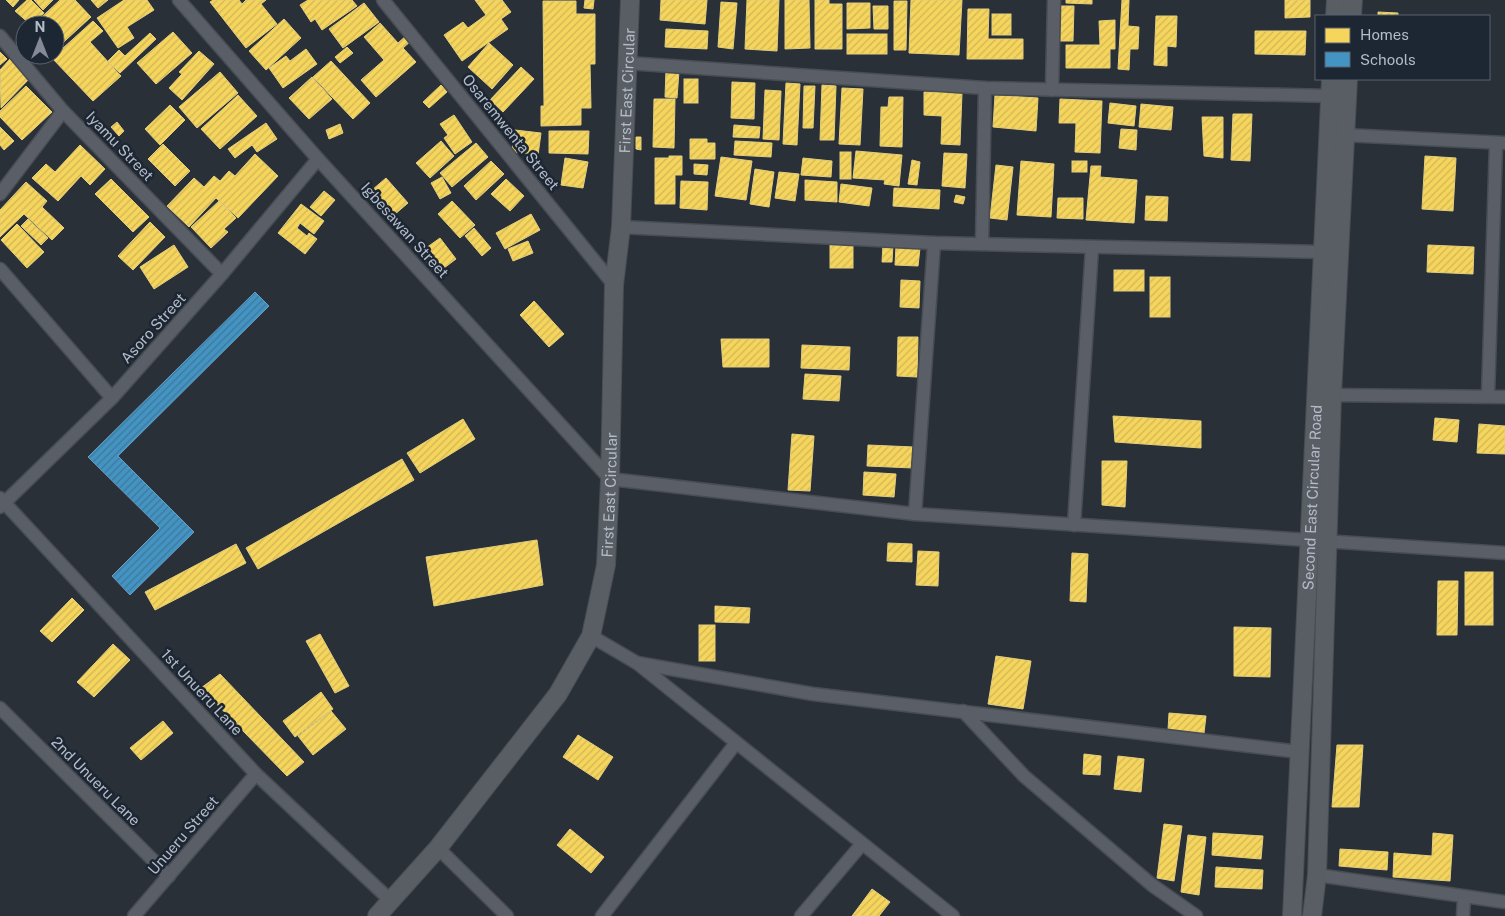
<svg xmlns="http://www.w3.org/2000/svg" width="1505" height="916" viewBox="0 0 1505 916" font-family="'Public Sans',sans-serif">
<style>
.homes{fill:url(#homes-hatch);stroke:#e2ce7d}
.schools{fill:url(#schools-hatch);stroke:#659fc5}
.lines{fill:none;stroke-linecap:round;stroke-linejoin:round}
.street-casing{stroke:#484c53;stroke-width:15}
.secondary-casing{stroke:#484c53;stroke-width:20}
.street{stroke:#5a5e66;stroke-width:12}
.secondary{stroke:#595d64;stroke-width:18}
.labels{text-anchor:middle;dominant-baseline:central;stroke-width:5;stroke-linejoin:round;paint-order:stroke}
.street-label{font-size:15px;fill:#b4bcc9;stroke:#1d2633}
</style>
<defs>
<pattern id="homes-hatch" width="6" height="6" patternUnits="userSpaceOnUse" patternTransform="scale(1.25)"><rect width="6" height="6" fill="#f6d55c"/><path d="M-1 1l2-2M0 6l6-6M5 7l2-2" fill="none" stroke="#d0b656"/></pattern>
<pattern id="schools-hatch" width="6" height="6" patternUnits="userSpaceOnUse" patternTransform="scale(1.25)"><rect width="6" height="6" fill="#4393c3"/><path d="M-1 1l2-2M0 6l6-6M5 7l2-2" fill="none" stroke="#3f789a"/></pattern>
</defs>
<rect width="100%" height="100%" fill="#2a3038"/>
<!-- homes -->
<g class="homes">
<polygon points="6,0 19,0 13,7"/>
<polygon points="27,0 31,0 44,13 31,25 15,11"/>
<polygon points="34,0 53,0 43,10"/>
<polygon points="60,0 75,0 91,17 55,50 55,25 33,25"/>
<polygon points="91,0 108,0 98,8"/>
<polygon points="124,0 147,0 154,10 127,27 134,38 118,48 97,18"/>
<polygon points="213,0 239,0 242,4 246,0 266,0 261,4 277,24 246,48 210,2"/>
<polygon points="308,0 352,0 357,6 322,30 315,19 311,22 300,5"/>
<polygon points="475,0 502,0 511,12 501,19 508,29 462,61 444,35 463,22 468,28 486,15"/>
<polygon points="585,0 594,0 593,9 584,8"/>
<polygon points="661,0 707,0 705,24 660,20"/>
<polygon points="747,0 779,0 777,51 745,49"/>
<polygon points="785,0 809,0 810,48 785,49"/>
<polygon points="815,0 829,0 829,4 842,4 842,49 815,49"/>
<polygon points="911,0 962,0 959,55 909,53"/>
<polygon points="1066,0 1092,0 1092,4 1066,3"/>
<polygon points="1122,0 1129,0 1128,26 1139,27 1138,49 1130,49 1129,70 1118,69"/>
<polygon points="1285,0 1310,0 1310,17 1285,18"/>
<polygon points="543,1 576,1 576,14 595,14 595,64 590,64 591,108 581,108 581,125 541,126 541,106 544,106"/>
<polygon points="894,1 907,1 906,50 894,50"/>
<polygon points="721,2 737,3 733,49 718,47"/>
<polygon points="364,3 379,22 343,48 329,29"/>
<polygon points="847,3 870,3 870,28 847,29"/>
<polygon points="873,6 888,6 888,29 874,29"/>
<polygon points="1058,6 1074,6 1073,41 1057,41"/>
<polygon points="968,9 989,9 988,39 1023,39 1023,59 967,59"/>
<polygon points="1378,12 1398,13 1398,16 1378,16"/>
<rect x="992" y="14" width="19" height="21"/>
<polygon points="1156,16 1177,16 1176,47 1167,46 1167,66 1154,65"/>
<polygon points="284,19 301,38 266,70 249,51"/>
<polygon points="1115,20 1115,49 1110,49 1110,68 1066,68 1066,45 1100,45 1099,21"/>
<polygon points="93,21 103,31 90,42 121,76 93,101 52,58"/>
<polygon points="380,23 398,43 407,35 412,40 403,48 416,62 376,97 361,80 384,60 364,37"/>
<polygon points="666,29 708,31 707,49 665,47"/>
<polygon points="1255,31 1306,31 1305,55 1255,54"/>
<polygon points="173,32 192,53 156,84 137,63"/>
<polygon points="150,33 156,39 120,73 108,61 119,50 125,56"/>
<rect x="847" y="34" width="40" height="20"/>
<polygon points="489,43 513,65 492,89 468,67"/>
<polygon points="347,47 353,53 340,63 335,57"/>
<polygon points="306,49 317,64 283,88 269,68 286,56 290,61"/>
<polygon points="199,51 214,64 182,100 169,88 182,74 179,72"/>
<polygon points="0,52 7,59 0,65"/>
<polygon points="10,59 30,78 1,108 0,70"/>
<polygon points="331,61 370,103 353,119 313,77"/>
<polygon points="521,67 534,79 503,112 490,100"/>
<polygon points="666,70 679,71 677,98 665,97"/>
<polygon points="220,72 238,93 197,128 179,107"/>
<polygon points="312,77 332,99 309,119 289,98"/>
<rect x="684" y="79" width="14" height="24"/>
<polygon points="732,82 755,83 754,119 731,118"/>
<polygon points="786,83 800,84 797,145 783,144"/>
<polygon points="441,85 447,92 429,108 423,102"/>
<polygon points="822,85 836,86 834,140 820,140"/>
<polygon points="26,86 52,112 22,140 0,117 0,111"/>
<polygon points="804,86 815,86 813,128 803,128"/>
<polygon points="842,88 863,89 860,145 839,144"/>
<polygon points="765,90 781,91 779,140 763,139"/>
<polygon points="924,92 962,93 960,145 941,144 942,116 924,115"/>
<polygon points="238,95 257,116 220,149 201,129"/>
<polygon points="995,95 1038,98 1036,131 993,127"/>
<polygon points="889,97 903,97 902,147 880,146 881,107 888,107"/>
<polygon points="654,99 675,99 674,148 653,147"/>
<polygon points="1060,99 1102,101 1100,153 1075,152 1076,123 1059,123"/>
<polygon points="1110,103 1136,106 1134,126 1108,123"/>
<polygon points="1141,104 1173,107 1171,130 1139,127"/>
<polygon points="170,105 185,120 160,145 145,129"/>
<polygon points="1233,114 1252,114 1250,161 1231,160"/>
<polygon points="454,115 472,142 455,154 444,138 448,135 440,124"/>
<polygon points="1202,117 1223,117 1223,158 1204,156"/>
<polygon points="117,122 124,131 119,136 111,127"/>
<polygon points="266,123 277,139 257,152 252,145 235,158 228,149"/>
<polygon points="340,124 343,133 329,139 326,130"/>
<polygon points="734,125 760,127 759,138 733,137"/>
<polygon points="0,127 14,141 4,150 0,145"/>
<polygon points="1121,129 1137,130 1136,150 1119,148"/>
<polygon points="515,130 541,133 538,155 512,152"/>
<polygon points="549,131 589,131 588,154 549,153"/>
<polygon points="636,137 641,137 641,150 636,149"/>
<polygon points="690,139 707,139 707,143 715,143 715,159 690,159"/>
<polygon points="441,141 454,156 430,178 416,163"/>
<polygon points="735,141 772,143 771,157 734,155"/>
<polygon points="476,143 488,157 452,187 440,173"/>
<polygon points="163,144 190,171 175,186 148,159"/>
<polygon points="80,145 105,169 90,185 81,176 58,201 32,178 46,164 55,172"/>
<polygon points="856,151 902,155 899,186 884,184 885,180 853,178"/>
<rect x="840" y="152" width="11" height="27"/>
<polygon points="944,153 967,154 965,188 942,186"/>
<polygon points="255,154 278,176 238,218 216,198 189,227 167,206 194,178 204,187 214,176 220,181 229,171 235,176"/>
<polygon points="669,156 682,156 682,175 675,175 675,204 655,204 655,158 669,158"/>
<polygon points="1425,156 1456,158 1453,211 1422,209"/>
<polygon points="721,157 752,161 746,200 715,196"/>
<polygon points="565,158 588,162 583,188 561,185"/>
<polygon points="803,158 832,161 831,177 801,175"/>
<polygon points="912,160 920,162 917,185 908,184"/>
<polygon points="491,161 504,174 476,200 464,186"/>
<polygon points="1021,161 1054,164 1051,217 1017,215"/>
<rect x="1072" y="161" width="15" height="11"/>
<polygon points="694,164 708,165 707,175 694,174"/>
<polygon points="996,165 1013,167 1007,220 990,218"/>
<polygon points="1091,166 1101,166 1100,177 1137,180 1134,223 1086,220"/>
<polygon points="755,169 774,172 769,207 750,204"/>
<polygon points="779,172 799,174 795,201 775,198"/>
<polygon points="442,177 451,193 440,199 431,183"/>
<polygon points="386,178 408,203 394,215 372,190"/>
<polygon points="111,179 149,217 133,232 95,194"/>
<polygon points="506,179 524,196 510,211 491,194"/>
<polygon points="805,180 837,182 837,202 805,200"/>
<polygon points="681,181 708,182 707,210 680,208"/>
<polygon points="26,182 47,201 42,207 64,228 52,240 24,214 0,237 0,210"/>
<polygon points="841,184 872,188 869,206 839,202"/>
<polygon points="894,188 940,190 939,209 893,206"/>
<polygon points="324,191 335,200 321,216 310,207"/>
<polygon points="956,195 965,197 963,204 954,202"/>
<polygon points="1146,196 1168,197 1167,221 1145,220"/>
<polygon points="1058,198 1083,198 1083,219 1057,218"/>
<polygon points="219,201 236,218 224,229 228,232 211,248 191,227"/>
<polygon points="452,201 475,225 460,238 438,214"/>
<polygon points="301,204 324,221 314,234 300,223 297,228 307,236 309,233 317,239 305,254 278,233"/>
<polygon points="531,214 540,230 505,249 496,233"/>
<polygon points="28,219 48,238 41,245 21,226"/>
<polygon points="150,222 165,237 133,270 118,256"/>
<polygon points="17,224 44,252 27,268 1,240"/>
<polygon points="474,228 491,248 482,256 465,236"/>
<polygon points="440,238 456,259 436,274 419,253"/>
<polygon points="528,241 533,253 513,261 508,249"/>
<polygon points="883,244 893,245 892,262 882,262"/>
<polygon points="174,245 188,267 154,289 140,267"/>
<rect x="830" y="245" width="23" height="23"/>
<polygon points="1428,245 1474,247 1473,274 1427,272"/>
<polygon points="896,246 920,248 918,266 895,265"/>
<rect x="1114" y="270" width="30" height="21"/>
<rect x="1150" y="277" width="20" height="40"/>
<polygon points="901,280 920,281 919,308 900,307"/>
<polygon points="534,301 564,334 549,347 520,315"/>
<polygon points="898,337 918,337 917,377 897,376"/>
<polygon points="721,339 769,339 769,367 723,367"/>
<polygon points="802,345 850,347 849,370 801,368"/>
<polygon points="805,374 841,376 839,401 803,399"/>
<polygon points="1113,416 1201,421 1201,448 1115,442"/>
<polygon points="1435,418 1459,420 1457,442 1433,440"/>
<polygon points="463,419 475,439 420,473 407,453"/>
<polygon points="1479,424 1505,426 1505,454 1477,453"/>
<polygon points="792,434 814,436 810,491 788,490"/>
<polygon points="868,445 914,447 913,468 867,466"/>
<polygon points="402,459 414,480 258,569 246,548"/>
<polygon points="1102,461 1127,461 1125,507 1102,505"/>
<polygon points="864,472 896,474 894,497 863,495"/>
<polygon points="537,540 543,585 434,606 426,557"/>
<polygon points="888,543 912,544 912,562 887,561"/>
<polygon points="236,544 246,563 155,610 145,592"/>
<polygon points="918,551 939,552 938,586 916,585"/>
<polygon points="1072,553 1088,554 1086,602 1070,601"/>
<rect x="1465" y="572" width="28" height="53"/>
<polygon points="1438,581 1458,581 1457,635 1437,635"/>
<polygon points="72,598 84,610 52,642 40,631"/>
<polygon points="715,606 750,608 749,623 715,622"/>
<rect x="699" y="625" width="16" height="36"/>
<polygon points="1234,627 1271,628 1270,677 1234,676"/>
<polygon points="320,634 349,686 335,693 306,641"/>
<polygon points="113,644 130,660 94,697 77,682"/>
<polygon points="996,656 1031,661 1023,709 988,704"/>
<polygon points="220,674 304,762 287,776 201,688"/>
<polygon points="321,692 333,709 295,737 283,721"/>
<polygon points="331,711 346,729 313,755 298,736"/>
<polygon points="1169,713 1206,716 1204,733 1168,730"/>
<polygon points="163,721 173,733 141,760 130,748"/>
<polygon points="578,735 613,757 598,780 563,757"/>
<polygon points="1337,745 1363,745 1359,807 1332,807"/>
<polygon points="1084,754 1101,756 1100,775 1083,774"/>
<polygon points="1118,756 1144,759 1141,792 1114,789"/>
<polygon points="1164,824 1182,826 1174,881 1157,878"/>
<polygon points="570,829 604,857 591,873 557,845"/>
<polygon points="1213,833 1263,836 1261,859 1212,855"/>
<polygon points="1433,833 1453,835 1450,881 1393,877 1394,853 1432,856"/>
<polygon points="1188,835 1206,837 1199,895 1181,892"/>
<polygon points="1340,849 1388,852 1387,870 1339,866"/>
<polygon points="1216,867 1263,870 1262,889 1215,887"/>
<polygon points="872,889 890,902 879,916 852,916"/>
</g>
<!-- schools -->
<polygon class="schools" points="255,292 269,306 118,456 194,532 130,595 112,576 160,528 88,457"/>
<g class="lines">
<!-- street casing -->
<g class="street-casing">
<g id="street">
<polyline points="179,0 318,159 610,479 915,514 1505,553"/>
<polyline points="383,0 614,285"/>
<polyline points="0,36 63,111 222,274"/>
<polyline points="627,63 985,88 1330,96"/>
<polyline points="1052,90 1054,0"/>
<polyline points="1345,135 1505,143"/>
<polyline points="0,194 63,111"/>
<polyline points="621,227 934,243 1322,252"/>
<polyline points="982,244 985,88"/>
<polyline points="0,269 112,398"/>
<polyline points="1332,395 1505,397"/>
<polyline points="1488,396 1496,144"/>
<polyline points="0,498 256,774 390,900"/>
<polyline points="0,507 112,398 222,274 318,159"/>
<polyline points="915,514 934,243"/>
<polyline points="1074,525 1092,248"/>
<polyline points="591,636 637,663 953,916"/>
<polyline points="637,663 813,694 1300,752"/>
<polyline points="0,708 169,876"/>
<polyline points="963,711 1024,776 1152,885 1196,916"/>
<polyline points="438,848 507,916"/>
<polyline points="1317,875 1505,902"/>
<polyline points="134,916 256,774"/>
<polyline points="602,916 736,743"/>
<polyline points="801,916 862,844"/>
<polyline points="1463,916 1464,898"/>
</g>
</g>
<!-- secondary casing -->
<g class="secondary-casing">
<g id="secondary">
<polyline points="1335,16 1336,0"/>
<polyline points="1352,16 1353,0"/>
<path id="s1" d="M377,916l61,-68 120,-154 33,-58 15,-71 4,-86 4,-194 7,-58 9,-227"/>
<path id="s2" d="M1292,916l39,-837"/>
<polyline points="1312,916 1317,875 1332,395 1348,79"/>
</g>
</g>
<!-- street -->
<use href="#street" class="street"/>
<!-- secondary -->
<use href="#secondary" class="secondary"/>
</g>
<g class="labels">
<!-- street labels -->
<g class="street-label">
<text stroke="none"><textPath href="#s1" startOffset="901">First East Circular</textPath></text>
<text transform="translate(511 132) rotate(51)">Osaremwenta Street</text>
<text transform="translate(120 146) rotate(46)">Iyamu Street</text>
<text transform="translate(405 230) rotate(48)">Igbesawan Street</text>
<text transform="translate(153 328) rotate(-48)">Asoro Street</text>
<text stroke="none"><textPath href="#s1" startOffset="496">First East Circular</textPath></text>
<text stroke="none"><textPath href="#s2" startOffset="419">Second East Circular Road</textPath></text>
<text transform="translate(202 692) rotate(47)">1st Unueru Lane</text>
<text transform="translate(96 781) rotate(45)">2nd Unueru Lane</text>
<text transform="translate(183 835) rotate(-49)">Unueru Street</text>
</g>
</g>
<!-- legend -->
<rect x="1315" y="15" width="175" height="65" fill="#1d2633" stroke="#59626f"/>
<rect x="1325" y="28" width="25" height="15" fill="#f6d55c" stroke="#59626f"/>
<text x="1360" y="40" font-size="15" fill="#b4bcc9">Homes</text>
<rect x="1325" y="52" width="25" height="15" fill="#4393c3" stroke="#59626f"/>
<text x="1360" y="65" font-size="15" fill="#b4bcc9">Schools</text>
<!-- north arrow -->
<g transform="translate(40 40)"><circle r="24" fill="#1d2633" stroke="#59626f"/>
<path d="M0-4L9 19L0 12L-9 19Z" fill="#848b96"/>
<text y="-8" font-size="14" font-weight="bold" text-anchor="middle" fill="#b4bcc9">N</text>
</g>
</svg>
